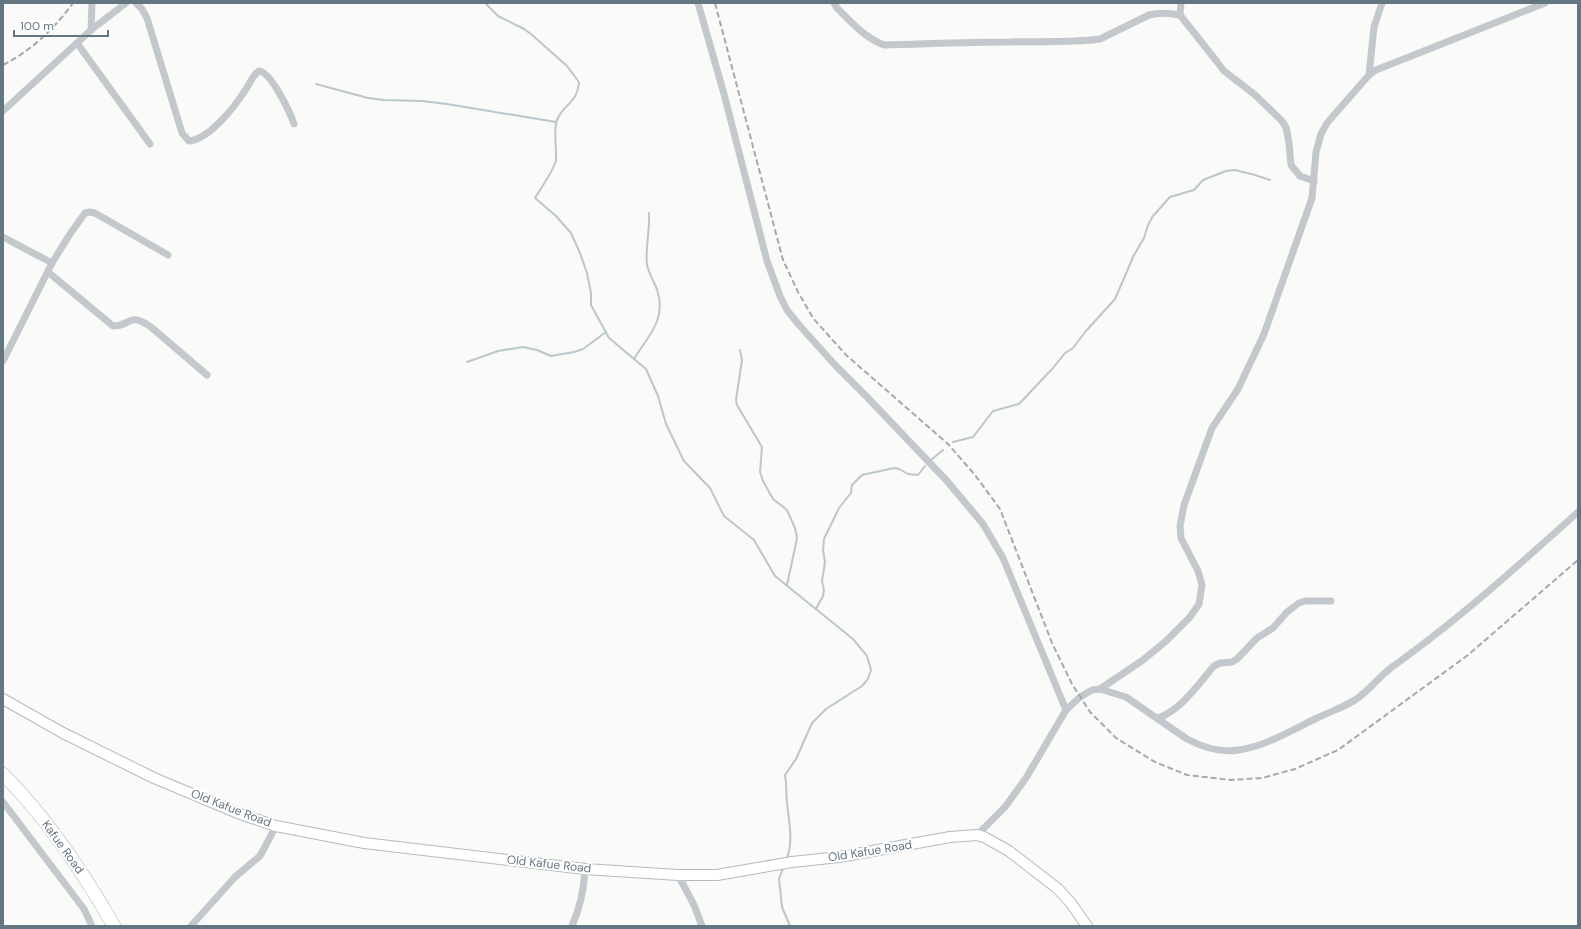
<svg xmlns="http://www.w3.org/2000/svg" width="1581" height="929" viewBox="0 0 1581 929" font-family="'DM Sans',sans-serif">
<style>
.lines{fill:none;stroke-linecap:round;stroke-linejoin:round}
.stream{stroke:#bbc7cb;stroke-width:2}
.secondary-casing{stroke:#b3babf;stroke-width:12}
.highway-casing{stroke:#b4b9bd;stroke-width:14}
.street{stroke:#c3c8cc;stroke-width:7}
.secondary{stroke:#fff;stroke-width:10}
.highway{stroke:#fff;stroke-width:13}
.rail{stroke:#a2aab0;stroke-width:2;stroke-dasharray:6 3;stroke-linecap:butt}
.labels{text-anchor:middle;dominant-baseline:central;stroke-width:4;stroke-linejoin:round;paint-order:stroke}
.street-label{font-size:12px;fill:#657683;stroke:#fff}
</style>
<rect width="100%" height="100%" fill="#fafaf8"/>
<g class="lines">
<!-- stream -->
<g class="stream">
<path d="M485,3l13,13 26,13 7,5 36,32 12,16c-2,22 -15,21 -22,38 -4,10 0,29 -1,40 -1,8 -16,30 -21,38l21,18 15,17 9,20 7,20 4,20v12l18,33 37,31 12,27 8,28 18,37 26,27 14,28 30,24 21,36 78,63 14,17 4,14 -3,9 -6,7 -36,23 -14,14 -16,36 -11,16c2,11 1,18 2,28 2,19 7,39 -1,57"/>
<polyline points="316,84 368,98 384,100 422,101 447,104 556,122"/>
<polyline points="740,350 742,360 736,400 737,405 762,447 760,472 763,481 773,499 787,510 795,528 797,538 795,548 787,585"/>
<path d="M634,359c13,-22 32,-38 24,-66 -2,-9 -9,-18 -11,-28 -2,-18 3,-34 2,-52"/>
<polyline points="467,362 498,351 523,347 537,350 551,356 574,352 583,349 606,332"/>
<polyline points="953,442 973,437 993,411 1019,404 1053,368 1065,353 1073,348 1086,331 1115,299 1134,255 1144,238 1148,225 1153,216 1170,197 1194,190 1203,180 1226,171 1235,170 1255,175 1270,180"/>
<polyline points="931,460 943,450"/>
<polyline points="816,609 823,596 824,590 822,581 825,562 823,550 824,539 839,508 851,493 852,485 862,475 894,468 899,469 908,474 918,475 925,466"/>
<polyline points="783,868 779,879 782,907 790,926"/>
</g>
<!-- secondary casing -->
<g class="secondary-casing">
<polyline id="secondary" points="3,699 63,733 154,778 240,814 276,826 364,843 585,869 678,875 717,875 792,862 839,857 950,837 977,835 984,837 1009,851 1058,889 1070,902 1087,926"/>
</g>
<!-- highway casing -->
<g class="highway-casing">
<path id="highway" d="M3,774c44,44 80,98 111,152"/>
</g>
<!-- street -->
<g class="street">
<path d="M136,3l6,6 5,9 35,115 7,8c21,-2 47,-36 57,-52 4,-6 7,-14 13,-18 12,1 31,41 35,53"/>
<polyline points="698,3 724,94 767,261 780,296 787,310 799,325 835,365 867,397 947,481 983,524 1003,558 1066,710"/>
<path d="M834,3l3,5c14,14 28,30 47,37 42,-1 84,-3 126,-3 30,-1 60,1 90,-3l49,-24c11,-3 20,-2 31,0"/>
<polyline points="1181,3 1180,15 1218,63 1224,71 1254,94 1281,120 1286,127 1289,143 1291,165 1300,176 1314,181"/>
<polyline points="91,30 92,3"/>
<polyline points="77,43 150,144"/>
<polyline points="1369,75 1374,27 1382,3"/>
<polyline points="3,111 91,30 126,3"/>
<polyline points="3,237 52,263"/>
<path d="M48,272l65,54c19,0 15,-15 38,1l56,48"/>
<polyline points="3,361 52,263 70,234 85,213 90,212 95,213 168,255"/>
<polyline points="1100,689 1143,660 1166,641 1190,617 1199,604 1202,585 1198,571 1181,538 1180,526 1184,505 1212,428 1238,389 1264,334 1312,198 1316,152 1321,134 1327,123 1369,75 1376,70 1545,3"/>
<path d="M1157,718c23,-6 41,-34 57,-52l6,-3 12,-1 5,-3 20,-21 16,-10 14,-16 12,-9 6,-2h26"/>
<polyline points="3,802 84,909 92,926"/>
<path d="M977,835l28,-28 21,-29 40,-68 14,-13 12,-7 8,-1 26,8 61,42c15,8 34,14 52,11 27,-4 51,-19 76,-31 14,-7 30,-12 43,-21 12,-9 22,-22 34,-31 66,-47 126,-101 186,-155"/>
<polyline points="678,875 694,905 702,926"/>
<polyline points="191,926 235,877 260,856 276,826"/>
<path d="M572,926c8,-18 12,-37 13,-57"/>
</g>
<!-- secondary -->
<use href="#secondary" class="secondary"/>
<!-- highway -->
<use href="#highway" class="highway"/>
<!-- rail -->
<g class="rail">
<polyline points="715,3 783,260 798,292 813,318 846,355 948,444 975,475 1000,509 1052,643 1072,684 1090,712 1116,738 1155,762 1187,775 1231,780 1262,778 1295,769 1338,750 1468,655 1578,560"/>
<path d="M3,65c28,-14 52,-37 70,-62"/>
</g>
</g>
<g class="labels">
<!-- street labels -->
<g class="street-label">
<text transform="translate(231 808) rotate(21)">Old Kafue Road</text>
<text transform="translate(63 847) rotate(54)">Kafue Road</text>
<text transform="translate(870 851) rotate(-9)">Old Kafue Road</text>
<text transform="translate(549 864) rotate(6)">Old Kafue Road</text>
</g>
</g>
<!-- border -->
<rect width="1581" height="929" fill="none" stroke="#657683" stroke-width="8"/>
<!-- scale -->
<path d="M14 30v6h94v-6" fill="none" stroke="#657683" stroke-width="2"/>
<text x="20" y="30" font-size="12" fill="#657683" stroke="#ffffff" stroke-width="3" paint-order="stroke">100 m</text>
</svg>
